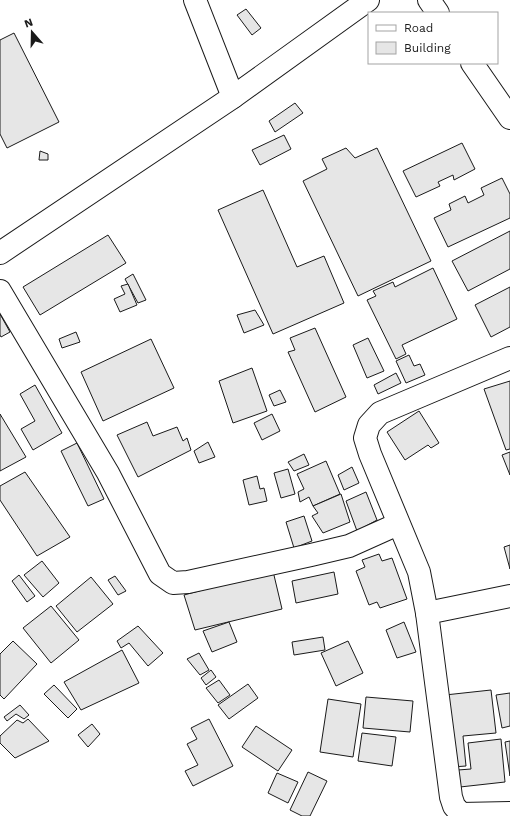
<svg xmlns="http://www.w3.org/2000/svg" width="510" height="816" viewBox="0 0 510 816" font-family="'Work Sans',sans-serif">
<style>
.building{fill:#e6e6e6;stroke:#1a1a1a}
.lines{fill:none;stroke-linecap:round;stroke-linejoin:round}
.minor-casing{stroke:#1a1a1a;stroke-width:24}
.minor{stroke:#fff;stroke-width:22}
</style>
<rect width="100%" height="100%" fill="#fff"/>
<!-- building -->
<g class="building">
<polygon points="246,9 261,28 252,35 237,15"/>
<polygon points="14,33 59,122 7,148 0,134 0,40"/>
<polygon points="295,103 303,113 275,132 269,121"/>
<polygon points="284,135 291,149 260,165 252,150"/>
<polygon points="462,143 475,169 454,180 453,175 438,182 440,186 416,197 403,171"/>
<polygon points="346,148 355,158 377,148 431,261 358,296 303,181 327,169 322,159"/>
<polygon points="40,151 48,154 48,160 39,160"/>
<polygon points="502,178 510,194 510,218 448,247 434,218 451,210 449,204 465,196 468,203 484,195 481,188"/>
<polygon points="263,190 297,267 324,256 344,303 273,334 218,210"/>
<polygon points="510,231 510,269 468,291 452,261"/>
<polygon points="108,235 126,263 40,315 23,287"/>
<polygon points="433,268 457,319 402,345 406,354 396,359 367,300 376,296 373,291 393,282 395,287"/>
<polygon points="133,274 146,300 138,303 125,279"/>
<polygon points="128,284 137,305 120,312 114,299 125,294 121,286"/>
<polygon points="510,287 510,327 491,337 475,305"/>
<polygon points="255,310 264,325 244,333 237,315"/>
<polygon points="0,314 10,332 1,337 0,335"/>
<polygon points="315,328 346,397 315,412 288,352 295,350 290,338"/>
<polygon points="76,332 80,342 62,348 59,339"/>
<polygon points="368,338 384,371 367,378 353,345"/>
<polygon points="151,339 174,388 103,421 81,372"/>
<polygon points="409,355 414,366 420,364 425,375 406,383 396,361"/>
<polygon points="252,368 267,411 233,423 219,381"/>
<polygon points="396,373 401,383 378,394 374,385"/>
<polygon points="510,381 510,449 506,450 484,389"/>
<polygon points="35,385 62,433 33,450 21,429 35,421 20,394"/>
<polygon points="280,390 286,402 274,406 269,395"/>
<polygon points="419,411 439,443 431,448 428,445 405,460 387,432"/>
<polygon points="0,414 26,457 0,471"/>
<polygon points="272,414 280,431 262,440 254,423"/>
<polygon points="147,422 153,436 177,427 183,441 187,438 191,450 138,477 117,435"/>
<polygon points="208,442 215,457 199,463 194,451"/>
<polygon points="77,443 104,499 88,506 61,451"/>
<polygon points="510,452 510,475 502,455"/>
<polygon points="304,454 309,465 294,471 288,462"/>
<polygon points="326,461 340,494 313,506 309,497 300,502 298,492 304,489 297,474"/>
<polygon points="352,467 359,483 344,490 338,475"/>
<polygon points="288,469 295,494 281,498 274,473"/>
<polygon points="25,472 70,537 37,556 0,500 0,486"/>
<polygon points="257,476 260,489 264,488 267,501 249,505 243,480"/>
<polygon points="366,492 377,520 357,531 346,501"/>
<polygon points="341,494 350,522 323,533 312,516 318,513 313,506"/>
<polygon points="304,516 312,541 294,548 286,522"/>
<polygon points="510,545 510,569 504,547"/>
<polygon points="379,554 382,561 392,558 407,599 380,608 377,602 369,605 356,571 365,567 362,560"/>
<polygon points="42,561 59,583 43,597 24,575"/>
<polygon points="273,571 282,609 195,630 184,595"/>
<polygon points="334,572 338,594 296,603 292,581"/>
<polygon points="19,575 35,596 27,602 12,581"/>
<polygon points="115,576 126,591 118,595 108,580"/>
<polygon points="91,577 113,604 77,632 56,606"/>
<polygon points="51,606 79,640 51,663 23,628"/>
<polygon points="229,622 237,642 212,652 203,631"/>
<polygon points="404,622 416,652 397,658 386,630"/>
<polygon points="138,626 163,653 148,666 129,643 121,648 117,641"/>
<polygon points="323,637 325,650 294,655 292,642"/>
<polygon points="13,641 37,664 4,699 0,695 0,654"/>
<polygon points="348,641 363,673 336,686 321,653"/>
<polygon points="122,650 139,683 81,710 64,682"/>
<polygon points="199,653 209,670 200,675 187,659"/>
<polygon points="211,670 216,677 206,685 201,678"/>
<polygon points="219,680 230,695 218,703 206,688"/>
<polygon points="248,684 258,698 229,719 218,705"/>
<polygon points="54,685 77,709 68,718 44,694"/>
<polygon points="491,690 496,733 463,736 466,766 452,767 445,695"/>
<polygon points="510,693 510,726 502,728 496,695"/>
<polygon points="366,697 413,701 410,732 363,728"/>
<polygon points="328,699 361,704 353,757 320,752"/>
<polygon points="20,705 29,715 24,719 16,714 7,721 4,717"/>
<polygon points="28,719 49,741 15,758 0,743 0,736 17,720 23,723"/>
<polygon points="209,719 233,766 193,786 185,771 198,765 187,744 197,739 191,728"/>
<polygon points="92,724 100,734 88,747 78,735"/>
<polygon points="256,726 292,750 278,771 242,747"/>
<polygon points="362,733 396,737 392,766 358,761"/>
<polygon points="501,739 505,782 460,787 458,770 471,769 468,743"/>
<polygon points="510,741 510,776 505,742"/>
<polygon points="308,772 327,781 310,816 302,816 290,810"/>
<polygon points="277,773 298,782 288,803 268,793"/>
</g>
<g class="lines">
<!-- minor casing -->
<g class="minor-casing">
<g id="minor">
<polyline points="195,0 233,97"/>
<polyline points="429,0 438,13"/>
<polyline points="472,63 510,118"/>
<polyline points="0,253 233,97 368,0"/>
<polyline points="0,291 108,473 160,574 173,583 188,582 311,555 349,546 398,524"/>
<polyline points="510,358 380,413 369,425 365,438 370,454 419,572 427,613 451,797 454,806 461,814 510,813"/>
<polyline points="427,613 510,596"/>
</g>
</g>
<!-- minor -->
<use href="#minor" class="minor"/>
</g>
<!-- legend -->
<rect x="368" y="12" width="130" height="52" fill="#ffffff" stroke="#a3a3a3"/>
<rect x="376" y="25" width="20" height="6" fill="#ffffff" stroke="#a3a3a3"/>
<text x="404" y="32" font-size="12" fill="#1a1a1a">Road</text>
<rect x="376" y="42" width="20" height="12" fill="#e6e6e6" stroke="#a3a3a3"/>
<text x="404" y="52" font-size="12" fill="#1a1a1a">Building</text>
<!-- north arrow -->
<g transform="translate(32 32) rotate(340)" stroke="#ffffff" stroke-width="3" paint-order="stroke">
<path d="M0-3L7 15L0 10L-7 15Z" fill="#1a1a1a"/>
<text y="-6" font-size="11" font-weight="bold" text-anchor="middle" fill="#1a1a1a">N</text>
</g>
</svg>
